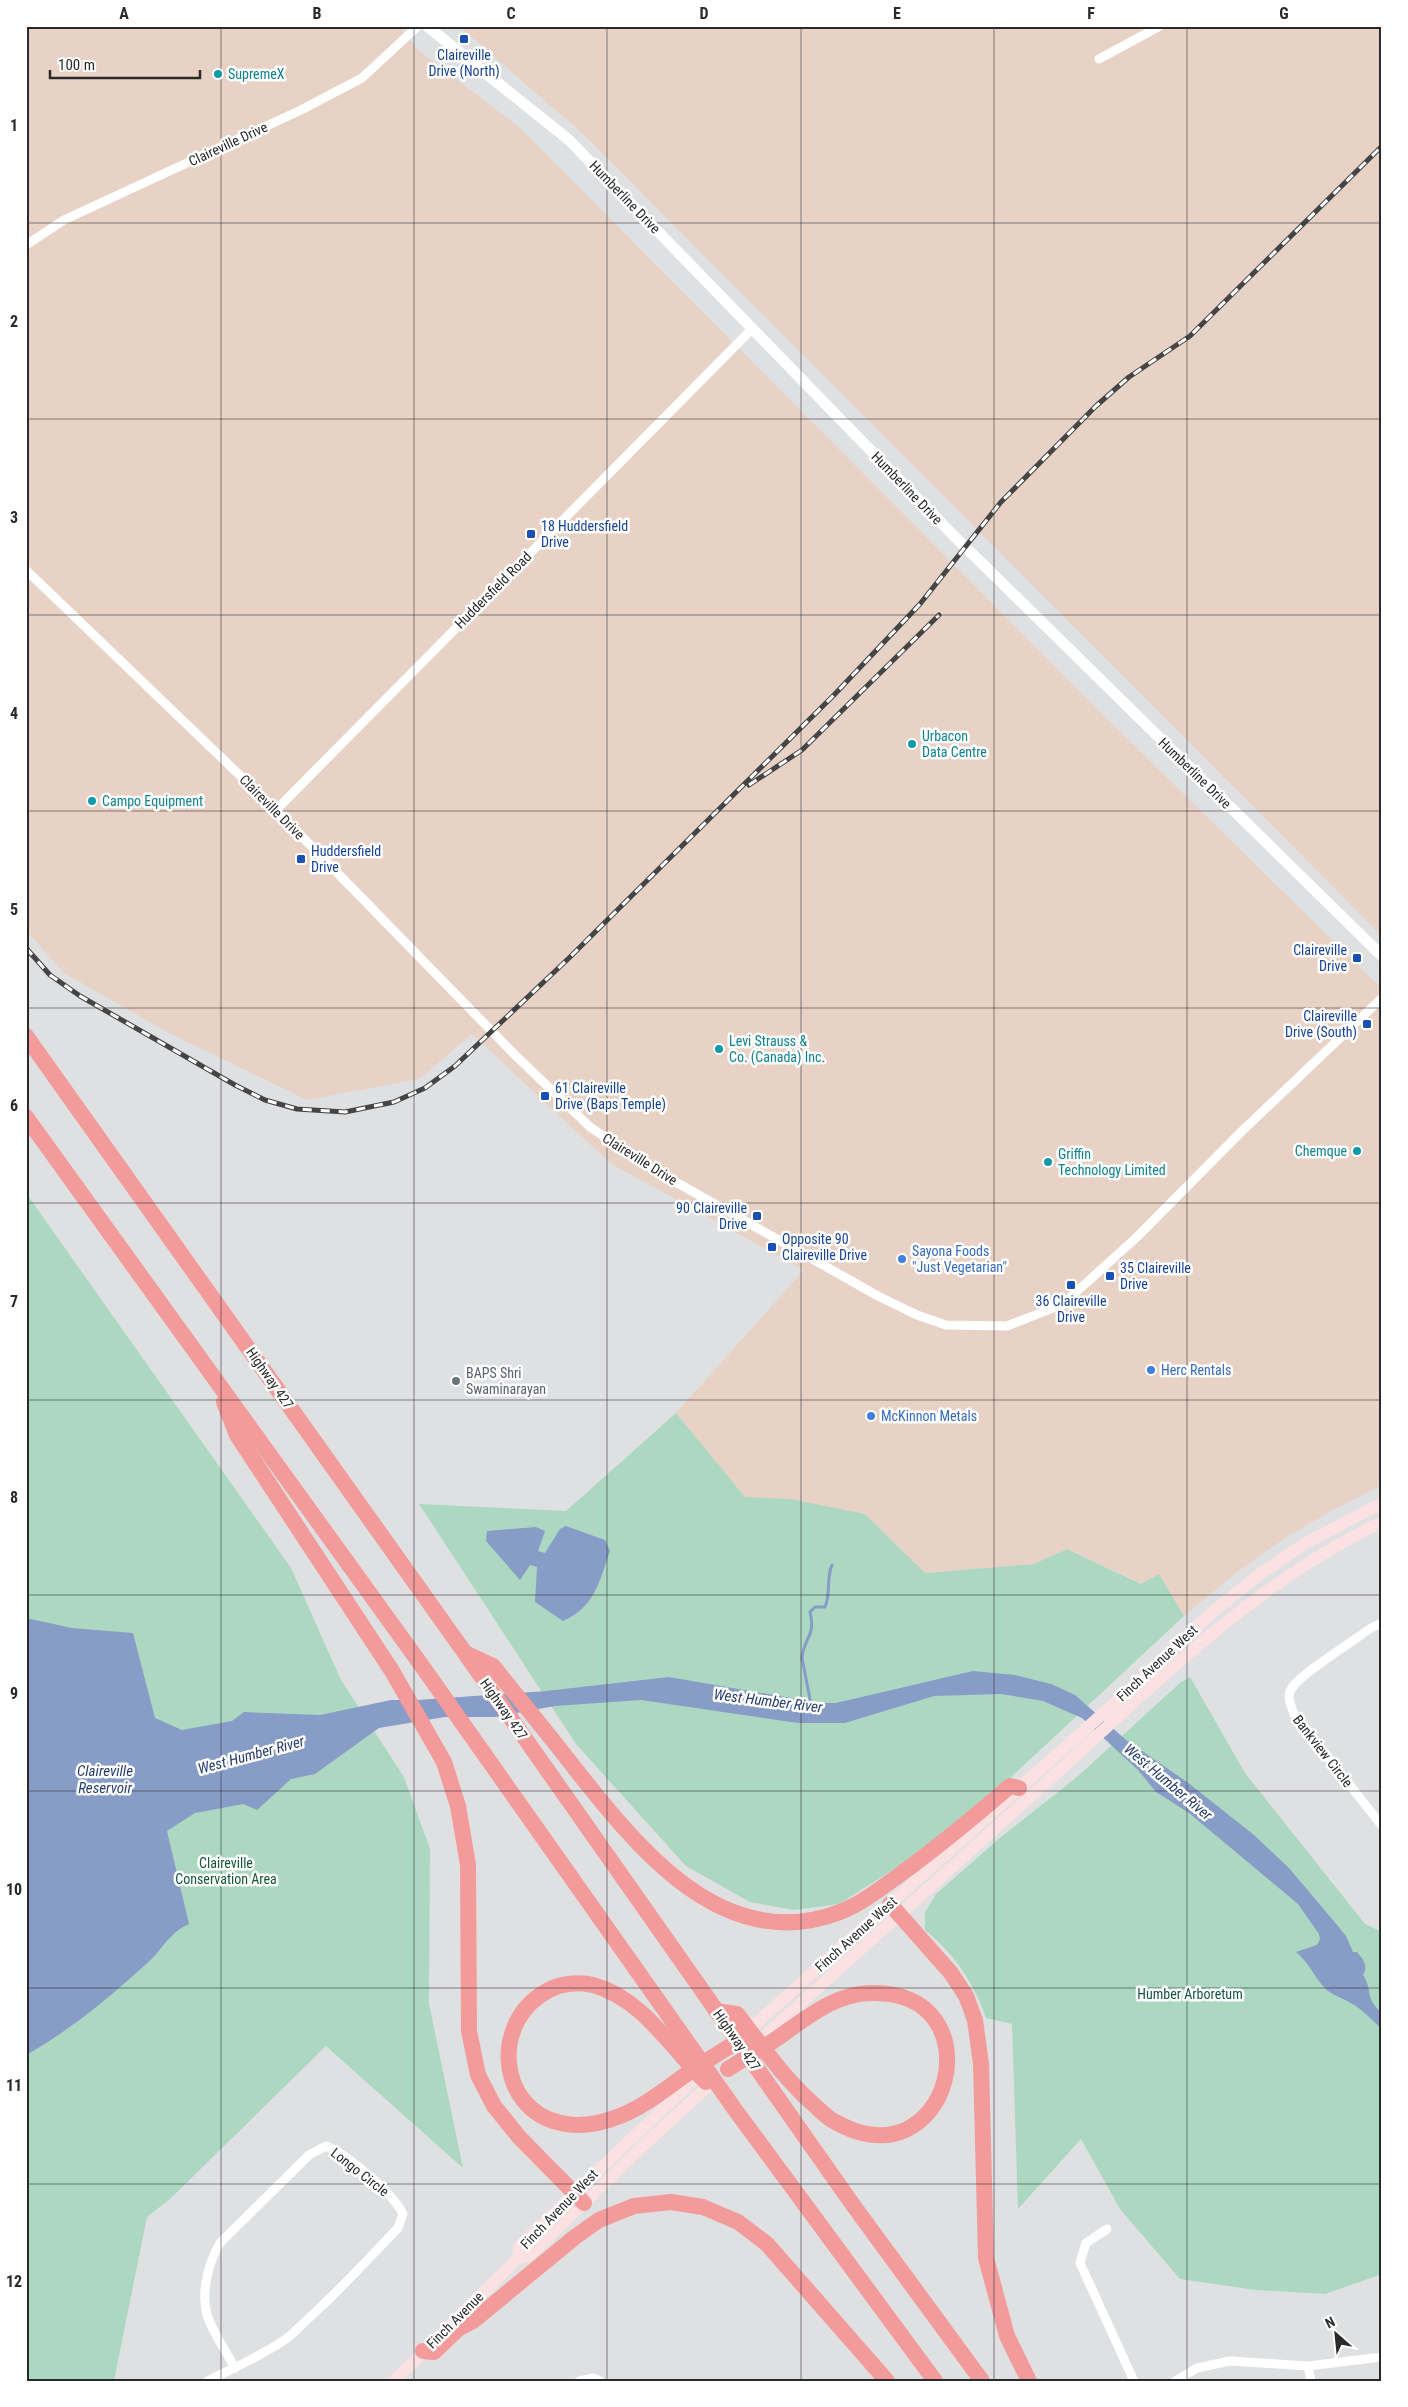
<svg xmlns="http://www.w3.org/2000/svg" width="1408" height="2407" viewBox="0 0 1408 2407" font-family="'Roboto Condensed',sans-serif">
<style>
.industrial{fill:#e8d2c5}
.green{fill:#acd8c2}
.water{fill:#879cc7}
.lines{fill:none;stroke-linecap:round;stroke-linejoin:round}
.stream{stroke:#879cc7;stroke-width:3}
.minor{stroke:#fff;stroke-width:9}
.tertiary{stroke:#fff;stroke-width:11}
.secondary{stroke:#fbe1e1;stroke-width:12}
.motorway{stroke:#f39b9b;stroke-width:16}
.rail-casing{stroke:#454546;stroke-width:5}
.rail{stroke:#fff;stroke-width:3;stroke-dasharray:9;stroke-linecap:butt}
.grid{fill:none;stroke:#2a2a2b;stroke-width:1;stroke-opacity:0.55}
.transit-dot{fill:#1a4fb4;stroke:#fff;stroke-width:2}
.culture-dot{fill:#0f9aa8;stroke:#fff;stroke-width:2}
.shop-dot{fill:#3f7fe0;stroke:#fff;stroke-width:2}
.worship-dot{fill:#6b7280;stroke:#fff;stroke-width:2}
.labels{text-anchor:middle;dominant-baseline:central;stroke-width:5;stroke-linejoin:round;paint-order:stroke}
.transit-label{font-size:14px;fill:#164399;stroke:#fff;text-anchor:start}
.culture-label{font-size:14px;fill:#0d838f;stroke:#fff;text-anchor:start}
.street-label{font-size:14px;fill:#2a2a2b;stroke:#fff}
.shop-label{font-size:14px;fill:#366cbe;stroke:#fff;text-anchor:start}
.worship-label{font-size:14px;fill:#5b616d;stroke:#fff;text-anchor:start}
.park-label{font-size:14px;fill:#14563d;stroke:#fff}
.water-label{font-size:15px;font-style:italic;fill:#263d74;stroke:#fff}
.neatline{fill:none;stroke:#2a2a2b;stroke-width:2}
.grid-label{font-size:16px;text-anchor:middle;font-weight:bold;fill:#2a2a2b}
</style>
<rect width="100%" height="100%" fill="#dfe0e2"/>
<!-- industrial -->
<g class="industrial">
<polygon points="26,26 399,26 417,49 520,128 1100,712 1382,989 1382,1485 1333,1510 1285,1538 1237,1572 1184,1616 1159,1574 1142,1584 1068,1549 1034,1564 925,1573 865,1514 745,1497 676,1413 804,1270 610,1163 472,1034 419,1079 307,1100 171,1034 64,973 26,930"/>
<polygon points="459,26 1382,26 1382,936 582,133"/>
</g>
<!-- green -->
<g class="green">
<polygon points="26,1193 291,1568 341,1680 404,1777 430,1849 429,2004 463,2168 326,2046 171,2198 147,2217 114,2381 26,2381"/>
<polygon points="676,1413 745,1497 790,1499 865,1514 925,1573 1034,1564 1067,1549 1141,1584 1159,1574 1184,1616 979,1807 913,1857 839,1904 794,1910 750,1902 686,1866 576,1744 419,1504 566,1511"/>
<path d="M1190,1677l55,96 120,151 17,8v342l-57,20 -69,-4 -76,-11 -60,-70 -39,-70 -63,70 -6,-185 -26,-6c-12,-35 -32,-65 -61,-88v-18l11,-18 64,-56 77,-61 104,-95z"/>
</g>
<!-- water -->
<g class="water">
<path d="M566,1526l39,14 5,11c-11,31 -15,56 -47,70l-28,-19 2,-35 -7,-2 -10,15 -34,-39 1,-10 49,-4 9,4 -7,20 7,2 15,-24z"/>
<path d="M26,1618l46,10 61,5 22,85 27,12 50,-9 12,-9 76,3 71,-15h27l128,-9 123,-14 150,26h17l137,-32 42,4 36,9 24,11 51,45 61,42 67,53 35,33 38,45 19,23 7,16h4c5,6 12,14 6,23 11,17 0,21 19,38v16c-11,-10 -21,-21 -33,-27 -7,-4 -14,-6 -21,-11 -13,-11 -18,-28 -32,-39l21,-7 3,-6 -1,-5 -21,-30 -109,-91 -33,-21 -18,-22 -56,-52 -39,-17 -42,-7 -67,2 -89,27h-47l-157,-23 -86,6 -60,11h-50l-66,11 -64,46 -24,5 -34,31 -14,-6 -48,9 -28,18 22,93c-22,10 -26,26 -44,41 -36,33 -76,66 -119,90z"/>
</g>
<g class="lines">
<!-- stream -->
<path class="stream" d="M811,1704l-9,-46c2,-21 14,-21 8,-46l5,-5h10c6,-14 1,-29 7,-42"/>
<!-- minor -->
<g class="minor">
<polyline points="1099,59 1160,26"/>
<polyline points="26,245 64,220 301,110 362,78 418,26"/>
<polyline points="26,570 276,810 514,1054 590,1127 658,1172 878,1296 917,1315 946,1325 1007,1326 1063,1304 1137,1237 1241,1132 1382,998"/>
<polyline points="276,810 753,328"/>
<path d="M1382,1623l-11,5c-16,12 -72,47 -79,60 -6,8 -1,18 2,26l88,112"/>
<polyline points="1107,2229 1086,2243 1080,2263 1134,2381"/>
<polyline points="1308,2366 1311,2381"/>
<path d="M208,2381c25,-13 51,-24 75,-40 9,-6 17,-15 26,-23 31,-28 60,-60 89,-90l5,-14c-11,-22 -54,-58 -77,-68l-17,9 -89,88c-12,20 -19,49 -13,72 6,18 19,36 28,53"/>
<polyline points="579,2381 593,2378 600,2381"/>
<polyline points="1175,2381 1197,2368 1230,2361 1308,2366 1382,2357"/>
</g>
<!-- tertiary -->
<polyline class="tertiary" points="427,26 569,140 952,534 1382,956"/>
<!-- secondary -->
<g class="secondary">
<polyline points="742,2036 1126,1693 1216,1609 1260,1574 1304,1544 1382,1503"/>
<path d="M752,2047c103,-92 207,-185 310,-279 99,-90 197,-188 320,-246"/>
<polyline points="517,2259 529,2256 647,2142 716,2079"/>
<polyline points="394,2381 517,2259 520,2246 537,2229 705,2069"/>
</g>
<!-- motorway -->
<g class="motorway">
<polyline points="26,1036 465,1653 853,2205 982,2381"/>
<polyline points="26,1117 422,1666 736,2111 935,2381"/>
<polyline points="224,1402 237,1435 392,1671 444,1762 458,1806 468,1865 469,2031 478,2075 494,2106 519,2137 584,2203"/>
<path d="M467,1654l26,12c26,33 54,66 80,100 64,81 150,191 267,146 21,-8 40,-23 58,-36 39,-28 76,-59 112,-90l9,2"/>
<polyline points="890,1904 951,1973 966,1996 975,2020 981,2064 986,2258 1007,2336 1029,2381"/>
<path d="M716,2011l21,3c24,31 46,63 75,89 7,6 13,13 20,17 119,71 168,-132 38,-127 -39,1 -69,30 -100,50 -14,9 -28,17 -42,26"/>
<path d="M706,2082c-34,-33 -64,-84 -113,-97 -14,-4 -32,-1 -44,5 -58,29 -53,119 12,133 19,5 41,0 59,-7 23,-9 44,-26 64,-40 16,-12 34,-22 51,-33"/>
<polyline points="423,2351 434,2352 459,2328 473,2321 575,2237 599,2220 634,2206 671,2202 703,2207 738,2222 767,2244 887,2381"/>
</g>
<!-- rail casing -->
<g class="rail-casing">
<g id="rail">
<polyline points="749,785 802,750 939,615"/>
<polyline points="26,948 50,975 80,996 235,1085 265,1100 297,1109 345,1112 394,1102 425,1088 455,1066 569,958 834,695 920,604 1001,502 1096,406 1129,377 1190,336 1382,146"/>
</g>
</g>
<!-- rail -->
<use href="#rail" class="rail"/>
</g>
<!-- grid -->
<path class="grid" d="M221,26v2355M414,26v2355M607,26v2355M801,26v2355M994,26v2355M1187,26v2355M26,223h1356M26,419h1356M26,615h1356M26,811h1356M26,1008h1356M26,1203h1356M26,1400h1356M26,1595h1356M26,1791h1356M26,1988h1356M26,2184h1356"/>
<!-- markers -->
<g class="transit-dot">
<rect x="459" y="34" width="10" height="10" rx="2.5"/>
<rect x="526" y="529" width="10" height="10" rx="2.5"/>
<rect x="296" y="854" width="10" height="10" rx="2.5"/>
<rect x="1352" y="953" width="10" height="10" rx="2.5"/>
<rect x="1362" y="1019" width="10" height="10" rx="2.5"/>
<rect x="540" y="1091" width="10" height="10" rx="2.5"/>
<rect x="752" y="1211" width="10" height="10" rx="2.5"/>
<rect x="767" y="1242" width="10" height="10" rx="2.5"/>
<rect x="1105" y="1271" width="10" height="10" rx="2.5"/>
<rect x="1066" y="1280" width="10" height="10" rx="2.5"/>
</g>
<g class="culture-dot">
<circle cx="218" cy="74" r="5"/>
<circle cx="912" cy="744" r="5"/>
<circle cx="92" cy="801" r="5"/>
<circle cx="719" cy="1049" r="5"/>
<circle cx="1357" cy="1151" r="5"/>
<circle cx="1048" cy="1162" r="5"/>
</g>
<g class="shop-dot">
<circle cx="902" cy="1259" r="5"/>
<circle cx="1151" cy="1370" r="5"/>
<circle cx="871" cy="1416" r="5"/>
</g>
<circle class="worship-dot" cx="456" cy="1381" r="5"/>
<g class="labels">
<!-- transit labels -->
<g class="transit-label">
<text x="464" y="55" text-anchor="middle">Claireville<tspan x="464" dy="16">Drive (North)</tspan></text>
<text x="541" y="526">18 Huddersfield<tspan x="541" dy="16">Drive</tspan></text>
<text x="311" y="851">Huddersfield<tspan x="311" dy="16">Drive</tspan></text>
<text x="1347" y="950" text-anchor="end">Claireville<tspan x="1347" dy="16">Drive</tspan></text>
<text x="1357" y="1016" text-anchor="end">Claireville<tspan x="1357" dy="16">Drive (South)</tspan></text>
<text x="555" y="1088">61 Claireville<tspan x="555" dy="16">Drive (Baps Temple)</tspan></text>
<text x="747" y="1208" text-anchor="end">90 Claireville<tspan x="747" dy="16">Drive</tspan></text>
<text x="782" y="1239">Opposite 90<tspan x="782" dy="16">Claireville Drive</tspan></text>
<text x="1120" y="1268">35 Claireville<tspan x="1120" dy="16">Drive</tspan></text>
<text x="1071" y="1301" text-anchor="middle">36 Claireville<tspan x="1071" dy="16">Drive</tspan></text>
</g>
<!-- culture labels -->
<g class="culture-label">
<text x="228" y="74">SupremeX</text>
<text x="922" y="736">Urbacon<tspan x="922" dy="16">Data Centre</tspan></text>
<text x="102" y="801">Campo Equipment</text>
<text x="729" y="1041">Levi Strauss &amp;<tspan x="729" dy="16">Co. (Canada) Inc.</tspan></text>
<text x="1347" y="1151" text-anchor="end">Chemque</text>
<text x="1058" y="1154">Griffin<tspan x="1058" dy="16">Technology Limited</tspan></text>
</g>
<!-- street labels -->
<g class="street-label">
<text transform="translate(228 144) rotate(-25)">Claireville Drive</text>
<text transform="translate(625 197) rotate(46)">Humberline Drive</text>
<text transform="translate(907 488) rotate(46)">Humberline Drive</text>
<text transform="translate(493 590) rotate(-45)">Huddersfield Road</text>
<text transform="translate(1195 773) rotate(44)">Humberline Drive</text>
<text transform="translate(272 807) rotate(45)">Claireville Drive</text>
<text transform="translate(640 1159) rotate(32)">Claireville Drive</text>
<text transform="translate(270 1378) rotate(55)">Highway 427</text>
<text transform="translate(1157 1663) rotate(-43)">Finch Avenue West</text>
<text transform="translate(504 1709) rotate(55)">Highway 427</text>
<text transform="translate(1323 1751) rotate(52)">Bankview Circle</text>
<text transform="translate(856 1934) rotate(-42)">Finch Avenue West</text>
<text transform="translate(737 2040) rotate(55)">Highway 427</text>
<text transform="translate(360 2172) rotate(38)">Longo Circle</text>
<text transform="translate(559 2209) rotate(-46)">Finch Avenue West</text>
<text transform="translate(455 2320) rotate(-45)">Finch Avenue</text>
</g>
<!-- shop labels -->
<g class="shop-label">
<text x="912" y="1251">Sayona Foods<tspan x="912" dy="16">"Just Vegetarian"</tspan></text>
<text x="1161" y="1370">Herc Rentals</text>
<text x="881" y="1416">McKinnon Metals</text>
</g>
<!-- worship labels -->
<g class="worship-label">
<text x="466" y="1373">BAPS Shri<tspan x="466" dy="16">Swaminarayan</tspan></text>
</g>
<!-- park labels -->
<g class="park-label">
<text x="226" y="1863">Claireville<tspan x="226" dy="16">Conservation Area</tspan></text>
<text x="1190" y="1994">Humber Arboretum</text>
</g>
<!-- water labels -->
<g class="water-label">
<text transform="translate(768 1701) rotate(7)">West Humber River</text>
<text transform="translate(251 1755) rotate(-15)">West Humber River</text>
<text x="105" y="1771">Claireville<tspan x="105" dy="17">Reservoir</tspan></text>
<text transform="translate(1168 1782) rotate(40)">West Humber River</text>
</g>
</g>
<!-- border -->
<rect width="1408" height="2407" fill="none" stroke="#ffffff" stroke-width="55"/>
<!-- north arrow -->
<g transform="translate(1336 2334) rotate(333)" stroke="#ffffff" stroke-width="4" paint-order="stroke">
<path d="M0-4L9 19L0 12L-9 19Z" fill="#2a2a2b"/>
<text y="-8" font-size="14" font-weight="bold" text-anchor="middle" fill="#2a2a2b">N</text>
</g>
<!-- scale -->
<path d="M50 70v8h150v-8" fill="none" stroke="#2a2a2b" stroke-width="2.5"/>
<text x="58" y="70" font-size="15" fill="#2a2a2b" stroke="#ffffff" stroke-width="4" paint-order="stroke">100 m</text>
<rect x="28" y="28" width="1352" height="2352" class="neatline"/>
<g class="grid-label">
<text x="124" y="19">A</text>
<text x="317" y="19">B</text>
<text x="511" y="19">C</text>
<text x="704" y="19">D</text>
<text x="897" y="19">E</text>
<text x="1091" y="19">F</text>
<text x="1284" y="19">G</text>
<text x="14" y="131">1</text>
<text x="14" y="327">2</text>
<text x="14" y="523">3</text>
<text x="14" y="719">4</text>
<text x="14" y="915">5</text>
<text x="14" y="1111">6</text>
<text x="14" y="1307">7</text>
<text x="14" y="1503">8</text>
<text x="14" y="1699">9</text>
<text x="14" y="1895">10</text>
<text x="14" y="2091">11</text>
<text x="14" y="2287">12</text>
</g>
</svg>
